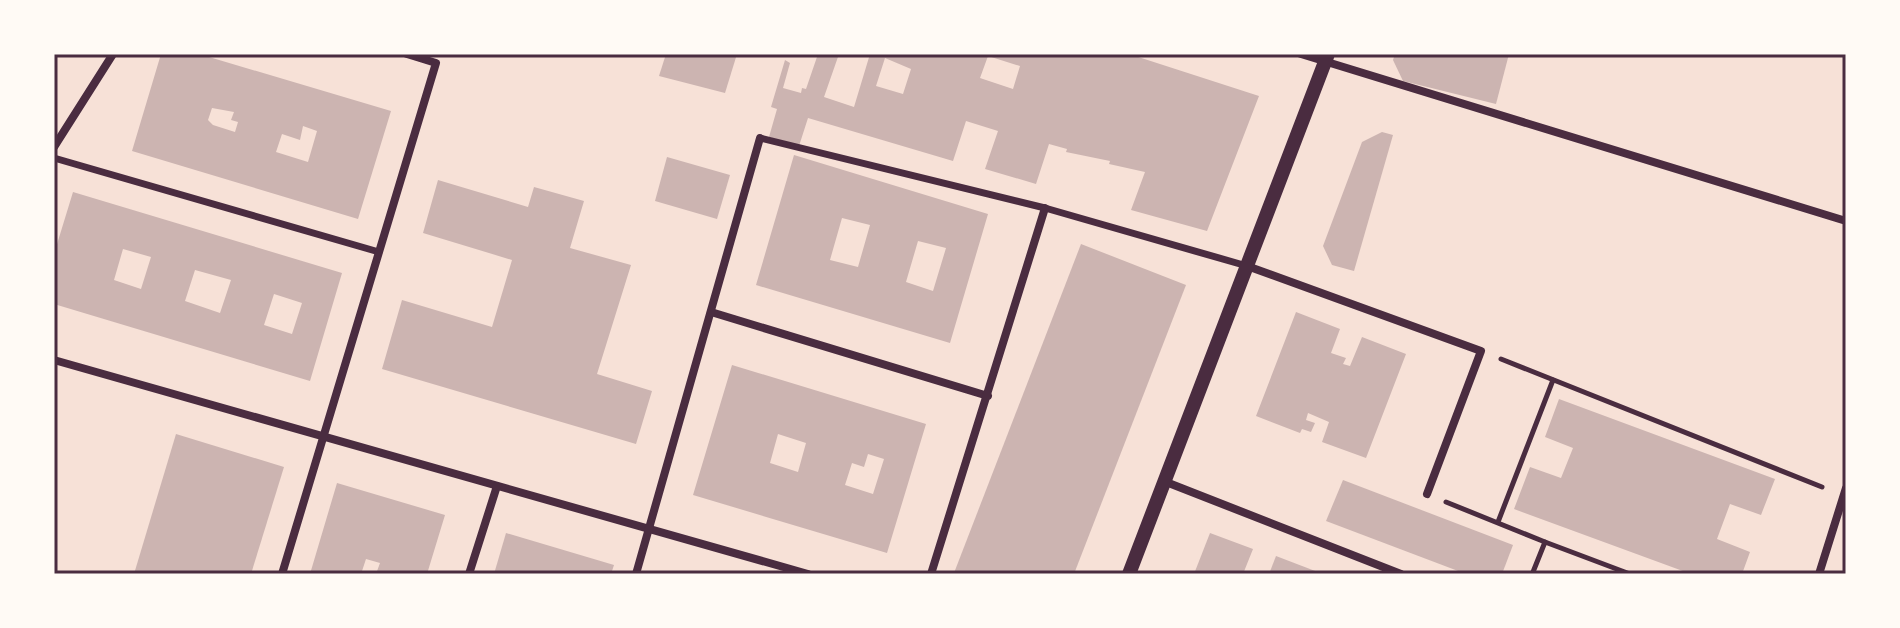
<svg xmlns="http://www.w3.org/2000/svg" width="1900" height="628" viewBox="0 0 1900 628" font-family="Cabin,sans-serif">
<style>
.building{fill:#ccb4b1;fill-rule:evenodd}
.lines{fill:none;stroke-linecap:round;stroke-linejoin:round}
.path{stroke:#4a2c40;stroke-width:5}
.pedestrian{stroke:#4a2c40;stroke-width:7}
.minor{stroke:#4a2c40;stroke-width:8}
.tertiary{stroke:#4a2c40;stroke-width:14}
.neatline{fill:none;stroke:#4a2c40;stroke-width:3}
</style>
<rect width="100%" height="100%" fill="#f7e1d7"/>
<!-- building -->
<g class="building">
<path d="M161,54h38l192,57 -33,108 -226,-68zM212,108l22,4 -3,8 7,2 -3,10 -22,-7 -5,-5zM303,126l14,5 -9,31 -32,-10 6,-18 18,6z"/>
<polygon points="666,54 737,54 725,93 659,76"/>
<path d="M818,54h21l-15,43 30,10 16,-53h259l130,42 -52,135 -76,-21 14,-38 -36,-8 1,-3 -44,-9 1,-3 -18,-5 -13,40 -51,-15 13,-38 -32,-10 -13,40 -145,-43 -9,28 -30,-9 8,-28 -6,-2 14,-47 5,3 -7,25 18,5 1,-5 4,1zM988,56l32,10 -7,23 -33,-11zM885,58l26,11 -8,25 -27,-8z"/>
<polygon points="1395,54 1509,54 1496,104 1403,81 1393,60"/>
<polygon points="1382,132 1393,135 1354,271 1332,265 1323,246 1362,142"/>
<path d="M794,155l194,59 -38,129 -194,-58zM842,218l28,7 -12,42 -28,-7zM918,241l28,7 -13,43 -27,-9z"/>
<polygon points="667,157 730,175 717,219 655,201"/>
<polygon points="438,180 528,207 534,187 584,201 570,248 631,265 597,374 652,391 636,444 382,369 402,300 492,327 512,260 423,233"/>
<path d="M73,192l269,81 -32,108 -256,-77v-50zM123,249l28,8 -10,32 -27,-9zM195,270l36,10 -11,33 -35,-12zM274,294l28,9 -10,31 -28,-9z"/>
<polygon points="1081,244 1186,285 1074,574 954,573"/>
<polygon points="1296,312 1340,329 1331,353 1346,358 1343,364 1350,366 1362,337 1406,354 1366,458 1322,442 1329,422 1308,413 1306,420 1315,423 1311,432 1302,429 1300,433 1256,416"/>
<path d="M732,365l194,59 -39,129 -194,-58zM778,434l28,9 -8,29 -28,-9zM868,454l16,5 -11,35 -28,-9 7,-22 12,4z"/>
<polygon points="1559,399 1775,479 1761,515 1730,504 1717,539 1750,552 1742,574 1691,574 1514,509 1530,467 1561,478 1573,448 1545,437"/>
<polygon points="176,434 284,467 251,574 134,574"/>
<polygon points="1343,480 1513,545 1502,574 1466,574 1326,521"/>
<polygon points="337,483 445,515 427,574 376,574 380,563 366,559 361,574 310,574"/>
<polygon points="506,533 614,565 611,574 494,574"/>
<polygon points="1210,533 1253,549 1243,574 1194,574"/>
<polygon points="1276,556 1323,574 1269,574"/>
</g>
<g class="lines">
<!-- path -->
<g class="path">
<polyline points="1501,359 1822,487"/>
<polyline points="1446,502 1545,542"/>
<polyline points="1498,522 1553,380"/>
<polyline points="1537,574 1533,572 1545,542 1630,574"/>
</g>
<!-- pedestrian -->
<g class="pedestrian">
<polyline points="760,138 1045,208 1247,266"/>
<polyline points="54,158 379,252"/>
</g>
<!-- minor -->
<g class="minor">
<polyline points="1301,54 1846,221"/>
<polyline points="54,147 113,54"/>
<polyline points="1247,266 1481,351 1427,494"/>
<polyline points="711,312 988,396"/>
<polyline points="54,360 808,574"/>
<polyline points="1166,482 1401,574"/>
<polyline points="282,574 436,63 407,54"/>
<polyline points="469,574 497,486"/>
<polyline points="636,574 760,138"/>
<polyline points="931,574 1045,208"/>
<polyline points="1819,574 1846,488"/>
</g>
<!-- tertiary -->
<polyline class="tertiary" points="1129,574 1328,54"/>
</g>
<!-- border -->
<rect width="1900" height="628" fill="none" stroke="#fffaf5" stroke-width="112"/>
<rect x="56" y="56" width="1788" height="516" class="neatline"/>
</svg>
